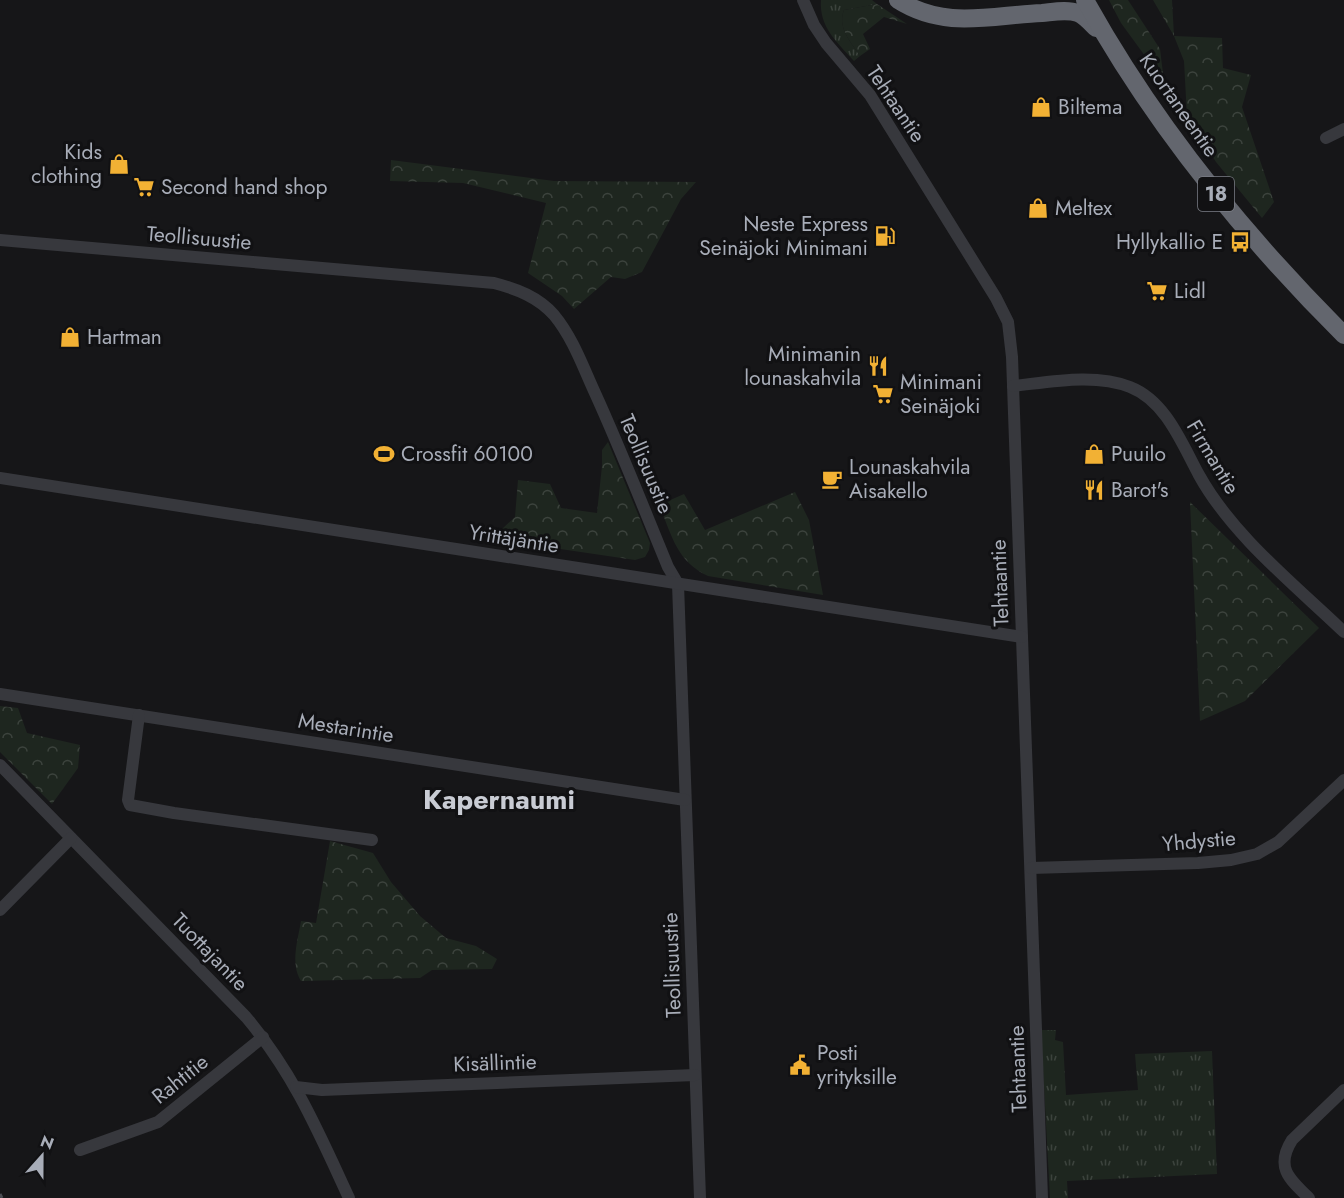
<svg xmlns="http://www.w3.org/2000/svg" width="1344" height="1198" viewBox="0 0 1344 1198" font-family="Jost,sans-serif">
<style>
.grass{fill:url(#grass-tufts)}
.forest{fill:url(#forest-crowns)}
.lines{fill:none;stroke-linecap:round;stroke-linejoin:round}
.minor{stroke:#37383d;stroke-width:12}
.highway{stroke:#63666e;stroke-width:18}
.rail{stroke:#4a4c52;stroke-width:3;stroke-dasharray:8 6;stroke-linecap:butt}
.labels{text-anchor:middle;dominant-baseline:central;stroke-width:6;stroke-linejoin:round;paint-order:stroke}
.shield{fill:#111113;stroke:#7b7e86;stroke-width:1.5}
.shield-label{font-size:20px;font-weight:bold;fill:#a8adb8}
.street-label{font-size:21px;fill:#a8adb8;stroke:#111113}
.poi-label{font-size:21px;fill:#a8adb8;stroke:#111113;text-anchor:start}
.district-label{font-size:27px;font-weight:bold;fill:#c9ccd4;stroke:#111113}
</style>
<defs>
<pattern id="grass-tufts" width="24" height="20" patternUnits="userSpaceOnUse" patternTransform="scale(1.5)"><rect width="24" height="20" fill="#1e261f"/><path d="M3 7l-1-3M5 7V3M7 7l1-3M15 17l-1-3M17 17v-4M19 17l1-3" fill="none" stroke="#3c433d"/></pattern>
<pattern id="forest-crowns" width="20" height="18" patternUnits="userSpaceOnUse" patternTransform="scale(1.5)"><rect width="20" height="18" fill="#1e261f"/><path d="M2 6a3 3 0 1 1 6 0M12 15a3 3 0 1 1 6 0" fill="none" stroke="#3c433d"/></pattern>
</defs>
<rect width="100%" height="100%" fill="#161618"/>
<!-- grass -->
<g class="grass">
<path d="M821,0h51l5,4 -33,6c-7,18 7,32 16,46l-6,5c-17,-19 -35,-34 -33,-61z"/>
<polygon points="1041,1030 1056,1030 1055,1040 1063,1042 1066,1095 1138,1090 1135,1054 1212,1051 1217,1174 1067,1181 1068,1198 1050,1198"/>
</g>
<!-- forest -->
<g class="forest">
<polygon points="1109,0 1128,0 1160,49 1164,82 1121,23"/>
<polygon points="1153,0 1172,0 1174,36 1222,38 1223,68 1251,75 1242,107 1274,202 1262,218 1216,162 1187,116 1184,61 1174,36"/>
<path d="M877,4l30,20 -23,-7 -21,17 7,15 -10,7c-9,-14 -23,-28 -16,-46z"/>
<polygon points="391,160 554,181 696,182 681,199 642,272 625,279 611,277 574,309 562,296 528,273 546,203 463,183 390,181"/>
<polygon points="608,442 650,543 649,550 645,557 635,560 499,540 502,529 515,517 518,480 550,484 561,508 597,513 602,466 602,450"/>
<path d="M795,492l14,28 14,75 -115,-19c-32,-15 -36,-41 -49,-71l25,-11 21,36z"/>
<polygon points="1190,502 1319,628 1245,701 1200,721"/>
<polygon points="0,706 18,708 27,733 80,745 78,768 52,804 0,752"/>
<path d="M330,841l43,12 18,29 29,34 26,22 30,8 21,13 -5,10 -60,1 -12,8 -119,3c-11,-18 -3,-41 0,-60l15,2z"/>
</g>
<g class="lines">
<!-- minor -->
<g class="minor">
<polyline points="803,0 814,25 826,43 870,95 996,298 1008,322 1012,357 1042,1198"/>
<polyline points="1326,138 1344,129"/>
<path d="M0,240l494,43c23,6 44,14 60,32 19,23 29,52 41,78 26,57 49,116 73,174l10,17 22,614"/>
<path d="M1013,386c37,-4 82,-13 117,1 36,14 52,57 69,88 33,60 96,110 145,157"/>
<polyline points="0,478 1022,637"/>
<polyline points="0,694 685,800"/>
<polyline points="139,715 128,800 130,805 174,813 372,840"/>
<path d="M0,765l246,252c48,57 72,114 103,181"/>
<polyline points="1031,868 1198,863 1231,860 1257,854 1278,842 1344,780"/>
<polyline points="0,910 71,838"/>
<polyline points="296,1087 322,1090 695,1075"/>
<polyline points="80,1150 158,1122 263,1037"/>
<path d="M1309,1198c-20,-19 -34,-31 -17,-58l52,-50"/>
</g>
<!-- highway -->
<g class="highway">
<path d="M898,0c47,30 93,15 144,13 11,-1 25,-4 36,0 7,3 13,10 18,15"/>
<path d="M1085,0c69,125 158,234 259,335"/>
</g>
<!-- rail -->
<polyline class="rail" points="0,1194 2,1198"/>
</g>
<!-- icons -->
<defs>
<g id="shop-bare" transform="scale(1.62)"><path d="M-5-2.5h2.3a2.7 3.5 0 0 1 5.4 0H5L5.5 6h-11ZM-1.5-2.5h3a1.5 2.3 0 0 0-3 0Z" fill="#f2b134" stroke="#111113" stroke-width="2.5" paint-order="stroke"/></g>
<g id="supermarket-bare" transform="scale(1.62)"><path d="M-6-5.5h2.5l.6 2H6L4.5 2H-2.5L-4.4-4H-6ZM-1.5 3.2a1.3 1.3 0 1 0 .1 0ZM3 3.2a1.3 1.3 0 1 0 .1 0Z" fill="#f2b134" stroke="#111113" stroke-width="2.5" paint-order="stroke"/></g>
<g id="fuel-bare" transform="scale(1.62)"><path d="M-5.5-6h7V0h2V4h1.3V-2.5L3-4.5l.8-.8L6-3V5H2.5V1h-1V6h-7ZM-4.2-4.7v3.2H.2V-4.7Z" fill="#f2b134" stroke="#111113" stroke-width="2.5" paint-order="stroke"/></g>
<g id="bus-bare" transform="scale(1.62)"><path d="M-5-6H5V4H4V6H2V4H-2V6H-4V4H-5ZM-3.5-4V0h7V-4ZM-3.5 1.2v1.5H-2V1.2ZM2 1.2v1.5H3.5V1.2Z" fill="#f2b134" stroke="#111113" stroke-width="2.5" paint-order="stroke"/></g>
<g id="restaurant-bare" transform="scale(1.62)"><path d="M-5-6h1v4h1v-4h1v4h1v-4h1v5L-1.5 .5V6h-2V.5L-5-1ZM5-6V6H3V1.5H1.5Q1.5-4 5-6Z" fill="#f2b134" stroke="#111113" stroke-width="2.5" paint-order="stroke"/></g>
<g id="stadium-bare" transform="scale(1.62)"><path d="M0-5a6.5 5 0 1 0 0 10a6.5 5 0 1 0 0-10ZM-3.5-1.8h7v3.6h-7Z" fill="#f2b134" stroke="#111113" stroke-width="2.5" paint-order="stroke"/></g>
<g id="cafe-bare" transform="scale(1.62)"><path d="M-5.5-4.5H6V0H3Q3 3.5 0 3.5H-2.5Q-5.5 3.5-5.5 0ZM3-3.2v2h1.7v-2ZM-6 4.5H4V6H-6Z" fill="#f2b134" stroke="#111113" stroke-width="2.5" paint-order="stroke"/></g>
<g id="civic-bare" transform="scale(1.62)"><path d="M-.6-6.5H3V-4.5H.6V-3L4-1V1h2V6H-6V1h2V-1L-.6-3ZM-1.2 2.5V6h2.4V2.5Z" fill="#f2b134" stroke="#111113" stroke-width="2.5" paint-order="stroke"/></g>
</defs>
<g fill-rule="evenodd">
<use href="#shop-bare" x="1041" y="107"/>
<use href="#shop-bare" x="119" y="164"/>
<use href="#supermarket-bare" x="144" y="187"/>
<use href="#shop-bare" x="1038" y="208"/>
<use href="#fuel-bare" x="885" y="236"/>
<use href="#bus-bare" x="1240" y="242"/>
<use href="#supermarket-bare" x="1157" y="291"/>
<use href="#shop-bare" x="70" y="337"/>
<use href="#restaurant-bare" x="878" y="366"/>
<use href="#supermarket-bare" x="883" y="394"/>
<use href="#stadium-bare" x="384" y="454"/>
<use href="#shop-bare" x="1094" y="454"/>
<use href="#cafe-bare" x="832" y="479"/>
<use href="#restaurant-bare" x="1094" y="490"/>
<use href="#civic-bare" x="800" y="1065"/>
</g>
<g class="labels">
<!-- shield labels -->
<rect class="shield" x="1198" y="177" width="36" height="34" rx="4.5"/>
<g class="shield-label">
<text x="1216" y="194">18</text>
</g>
<!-- street labels -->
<g class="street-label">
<text transform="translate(896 104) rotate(56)">Tehtaantie</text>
<text transform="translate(1179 105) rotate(55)">Kuortaneentie</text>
<text transform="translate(199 238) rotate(5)">Teollisuustie</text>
<text transform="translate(1213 457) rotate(59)">Firmantie</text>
<text transform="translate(646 464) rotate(67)">Teollisuustie</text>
<text transform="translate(514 539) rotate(9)">Yrittäjäntie</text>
<text transform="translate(1000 583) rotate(-92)">Tehtaantie</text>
<text transform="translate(346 728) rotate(9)">Mestarintie</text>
<text transform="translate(1199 841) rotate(-5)">Yhdystie</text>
<text transform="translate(210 952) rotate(46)">Tuottajantie</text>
<text transform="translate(672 965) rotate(-92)">Teollisuustie</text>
<text transform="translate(495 1063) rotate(-2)">Kisällintie</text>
<text transform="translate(1018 1069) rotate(-92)">Tehtaantie</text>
<text transform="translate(180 1079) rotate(-39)">Rahtitie</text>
</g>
<!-- poi labels -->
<g class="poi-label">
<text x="1058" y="107">Biltema</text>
<text x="102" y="152" text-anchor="end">Kids<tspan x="102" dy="24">clothing</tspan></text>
<text x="161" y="187">Second hand shop</text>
<text x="1055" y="208">Meltex</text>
<text x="868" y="224" text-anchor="end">Neste Express<tspan x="868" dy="24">Seinäjoki Minimani</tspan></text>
<text x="1223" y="242" text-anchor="end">Hyllykallio E</text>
<text x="1174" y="291">Lidl</text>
<text x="87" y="337">Hartman</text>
<text x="861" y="354" text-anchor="end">Minimanin<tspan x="861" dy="24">lounaskahvila</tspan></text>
<text x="900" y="382">Minimani<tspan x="900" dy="24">Seinäjoki</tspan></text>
<text x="401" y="454">Crossfit 60100</text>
<text x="1111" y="454">Puuilo</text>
<text x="849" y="467">Lounaskahvila<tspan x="849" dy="24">Aisakello</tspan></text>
<text x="1111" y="490">Barot's</text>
<text x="817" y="1053">Posti<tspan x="817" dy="24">yrityksille</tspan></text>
</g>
<!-- district labels -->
<g class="district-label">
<text x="499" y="799">Kapernaumi</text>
</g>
</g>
<!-- north arrow -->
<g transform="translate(42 1156) rotate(21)" stroke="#111113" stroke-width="4.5" paint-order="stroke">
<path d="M0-4.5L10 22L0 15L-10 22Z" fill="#a8adb8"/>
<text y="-9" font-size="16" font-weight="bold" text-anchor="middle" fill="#a8adb8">N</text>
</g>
</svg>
